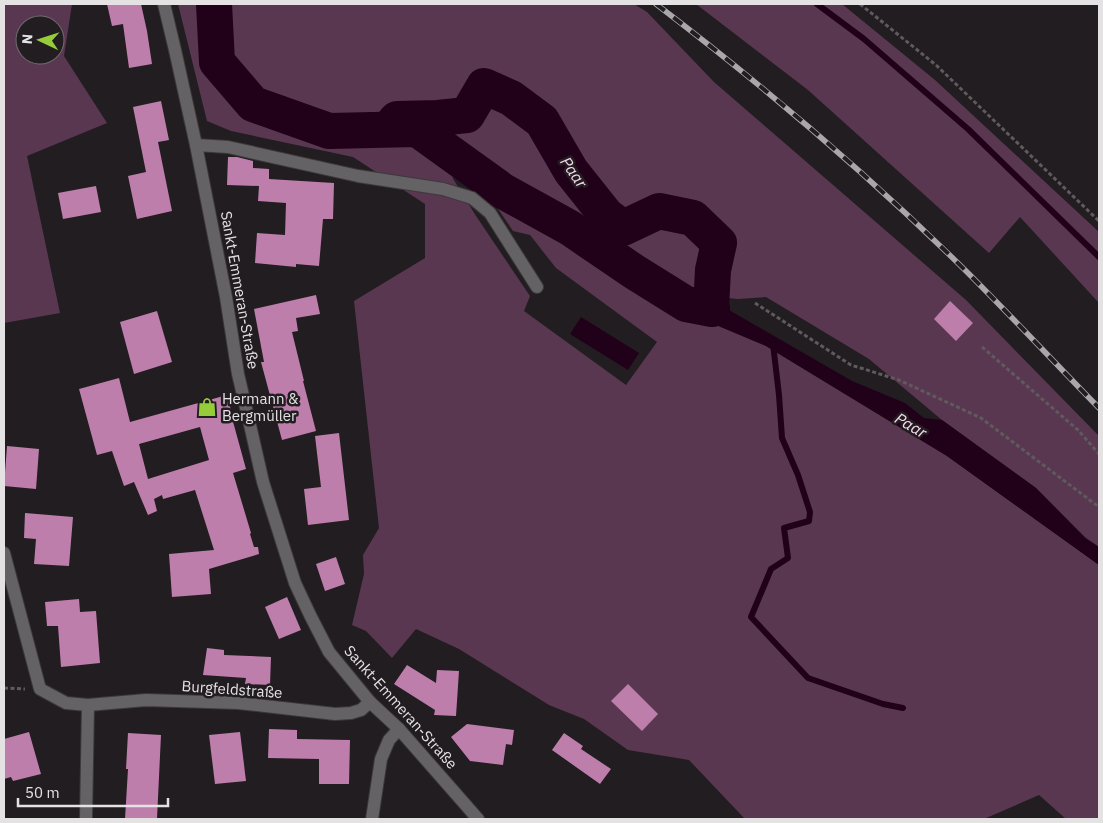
<svg xmlns="http://www.w3.org/2000/svg" width="1103" height="823" viewBox="0 0 1103 823" font-family="'IBM Plex Sans',sans-serif">
<style>
.green{fill:#5a3750;fill-rule:evenodd}
.water{fill:#21001a}
.lines{fill:none;stroke-linecap:round;stroke-linejoin:round}
.stream{stroke:#21001a;stroke-width:6}
.river{stroke:#21001a;stroke-width:36}
.building{fill:#be7eac;fill-rule:evenodd}
.minor-casing{stroke:#3d393b;stroke-width:14}
.path{stroke:#5f5a5d;stroke-width:3;stroke-dasharray:4 2.5;stroke-linecap:butt}
.minor{stroke:#646264;stroke-width:12}
.rail-casing{stroke:#aaa7a9;stroke-width:5.5}
.rail{stroke:#221d20;stroke-width:4;stroke-dasharray:11;stroke-linecap:butt}
.labels{text-anchor:middle;dominant-baseline:central;stroke-width:5;stroke-linejoin:round;paint-order:stroke}
.street-label{font-size:15px;fill:#e5e2e4;stroke:#221d20}
.poi-label{font-size:15px;fill:#e5e2e4;stroke:#221d20;text-anchor:start}
.water-label{font-size:16px;font-style:italic;fill:#fad6ef;stroke:#221d20}
</style>
<rect width="100%" height="100%" fill="#221d20"/>
<!-- green -->
<g class="green">
<path d="M4,4h68l-8,52 43,67 -80,33 33,157 -56,10zM25,25h30v30h-30z"/>
<path d="M178,4h456l13,8 67,70 252,218 133,136v111l-13,-9 -50,-50 -94,-68 -73,-61 -103,-62 -28,2 -31,-3 -14,3 73,47 181,110 152,109v254h-33l-27,-24 -55,24h-239l-56,-59 -61,-10 -44,-31 -35,-14 -90,-56 -43,-20 -24,29 -26,-27 -14,-6 12,-51 -1,-19 16,-27 -25,-227 71,-43v-54l-72,-47 -122,-26 -24,-10zM452,177l27,12 15,14 19,28 17,4 26,33 101,74 -31,43 -102,-74 6,-15 -54,-80z"/>
<polygon points="696,4 842,4 935,80 1099,232 1099,303 1020,217 989,253 808,90"/>
</g>
<!-- water -->
<g class="water">
<polygon points="670,284 693,299 715,302 852,381 905,403 924,418 942,420 1036,488 1085,538 1099,547 1099,565 947,456 766,346 692,315 661,307"/>
<polygon points="581,317 639,353 628,370 570,334"/>
</g>
<g class="lines">
<!-- stream -->
<g class="stream">
<polyline points="817,4 864,39 968,129 1099,257"/>
<polyline points="773,344 779,395 782,438 798,475 810,512 809,521 784,528 788,558 771,569 751,617 808,678 883,704 903,708"/>
</g>
<!-- river -->
<g class="river">
<polyline points="214,4 217,62 253,104 329,131 417,129 503,191 570,228 633,271 686,304 712,309"/>
<polyline points="395,121 397,119 438,118 467,115 484,86 511,98 542,121 571,171 606,215 623,228 659,211 693,218 719,243 713,270 711,308"/>
</g>
</g>
<!-- building -->
<g class="building">
<polygon points="107,4 141,4 147,31 152,64 129,68 123,24 112,26"/>
<polygon points="161,101 169,140 158,142 172,211 137,219 128,176 146,172 133,107"/>
<polygon points="228,157 237,157 253,161 253,168 269,169 269,179 334,183 333,219 323,219 319,266 296,264 296,267 255,263 257,233 285,235 286,203 258,201 259,186 227,185"/>
<polygon points="96,186 101,212 63,219 58,193"/>
<polygon points="316,295 320,314 296,318 298,331 292,332 304,381 303,381 316,431 282,440 261,362 264,362 254,309"/>
<polygon points="950,301 973,323 956,341 934,319"/>
<polygon points="157,311 172,362 134,374 120,322"/>
<path d="M119,378l11,44 97,-27 6,23h-1l14,51 -13,4 18,60 -1,1 4,13h4l1,7 -50,15 2,25 -39,3 -3,-43 45,-4 -19,-60 -32,9 -1,-4 -8,4 3,12 -9,4 -14,-33 -10,4 -12,-35 -15,4 -18,-66zM200,427l9,33 -61,19 -9,-35z"/>
<polygon points="339,433 349,520 308,525 304,489 321,487 315,436"/>
<polygon points="7,446 39,449 36,489 4,486"/>
<polygon points="25,513 73,517 69,566 34,564 36,539 24,538"/>
<polygon points="336,557 345,584 325,591 316,564"/>
<polygon points="287,597 301,630 279,639 265,607"/>
<polygon points="79,599 80,612 96,611 100,663 61,667 58,626 47,626 45,602"/>
<polygon points="207,648 224,650 224,655 271,657 270,685 245,684 246,678 203,675"/>
<polygon points="407,665 436,683 437,670 459,671 456,716 434,715 435,710 394,684"/>
<polygon points="628,684 658,714 642,731 611,701"/>
<polygon points="467,724 514,730 512,745 506,744 503,765 470,761 451,737"/>
<polygon points="269,729 297,730 297,739 350,740 349,784 319,784 319,759 268,758"/>
<polygon points="29,732 41,774 13,781 11,777 4,779 4,739"/>
<polygon points="240,732 246,781 215,784 209,735"/>
<polygon points="128,733 161,735 157,819 125,819 128,769 126,769"/>
<polygon points="564,733 583,746 581,749 611,769 600,784 552,750"/>
</g>
<g class="lines">
<!-- minor casing -->
<g class="minor-casing">
<g id="minor">
<polyline points="164,4 175,50 196,145 226,297 238,374 250,425 263,482 295,583 310,615 329,652 370,702 399,729 478,819"/>
<polyline points="196,145 228,147 358,176 443,189 472,198 490,213 537,287"/>
<polyline points="4,553 40,689 66,703 88,705 146,700 238,703 335,714 351,713 361,710 370,702"/>
<polyline points="86,819 88,705"/>
<polyline points="372,819 381,759 389,740 399,729"/>
</g>
</g>
<!-- path -->
<g class="path">
<polyline points="860,4 936,65 1099,221"/>
<polyline points="755,303 851,365 899,380 981,418 1099,507"/>
<polyline points="982,347 1078,430 1099,454"/>
<polyline points="4,688 25,689"/>
</g>
<!-- minor -->
<use href="#minor" class="minor"/>
<!-- rail casing -->
<g class="rail-casing">
<path id="rail" d="M656,4c109,83 214,172 312,269 44,44 87,90 131,135"/>
</g>
<!-- rail -->
<use href="#rail" class="rail"/>
</g>
<!-- icons -->
<defs>
<g id="shop-bare" transform="scale(1.5)"><path d="M-5-2.5h2.3a2.7 3.5 0 0 1 5.4 0H5L5.5 6h-11ZM-1.5-2.5h3a1.5 2.3 0 0 0-3 0Z" fill="#96cc39" stroke="#221d20" stroke-width="2.5" paint-order="stroke"/></g>
</defs>
<g fill-rule="evenodd">
<use href="#shop-bare" x="207" y="407"/>
</g>
<g class="labels">
<!-- street labels -->
<g class="street-label">
<text transform="translate(240 290) rotate(80)">Sankt-Emmeran-Straße</text>
<text transform="translate(232 689) rotate(4)">Burgfeldstraße</text>
<text transform="translate(401 707) rotate(48)">Sankt-Emmeran-Straße</text>
</g>
<!-- poi labels -->
<g class="poi-label">
<text x="222" y="398">Hermann &amp;<tspan x="222" dy="17">Bergmüller</tspan></text>
</g>
<!-- water labels -->
<g class="water-label">
<text transform="translate(574 172) rotate(55)">Paar</text>
<text transform="translate(911 425) rotate(30)">Paar</text>
</g>
</g>
<!-- border -->
<rect width="1103" height="823" fill="none" stroke="#e5e2e4" stroke-width="10"/>
<!-- north arrow -->
<g transform="translate(40 40) rotate(274)"><circle r="24" fill="#221d20" stroke="#706c6e"/>
<path d="M0-4L9 19L0 12L-9 19Z" fill="#96cc39"/>
<text y="-8" font-size="14" font-weight="bold" text-anchor="middle" fill="#e5e2e4">N</text>
</g>
<!-- scale -->
<path d="M18 798v8h150v-8" fill="none" stroke="#e5e2e4" stroke-width="2.5"/>
<text x="25" y="798" font-size="15" fill="#e5e2e4" stroke="#221d20" stroke-width="4" paint-order="stroke">50 m</text>
</svg>
